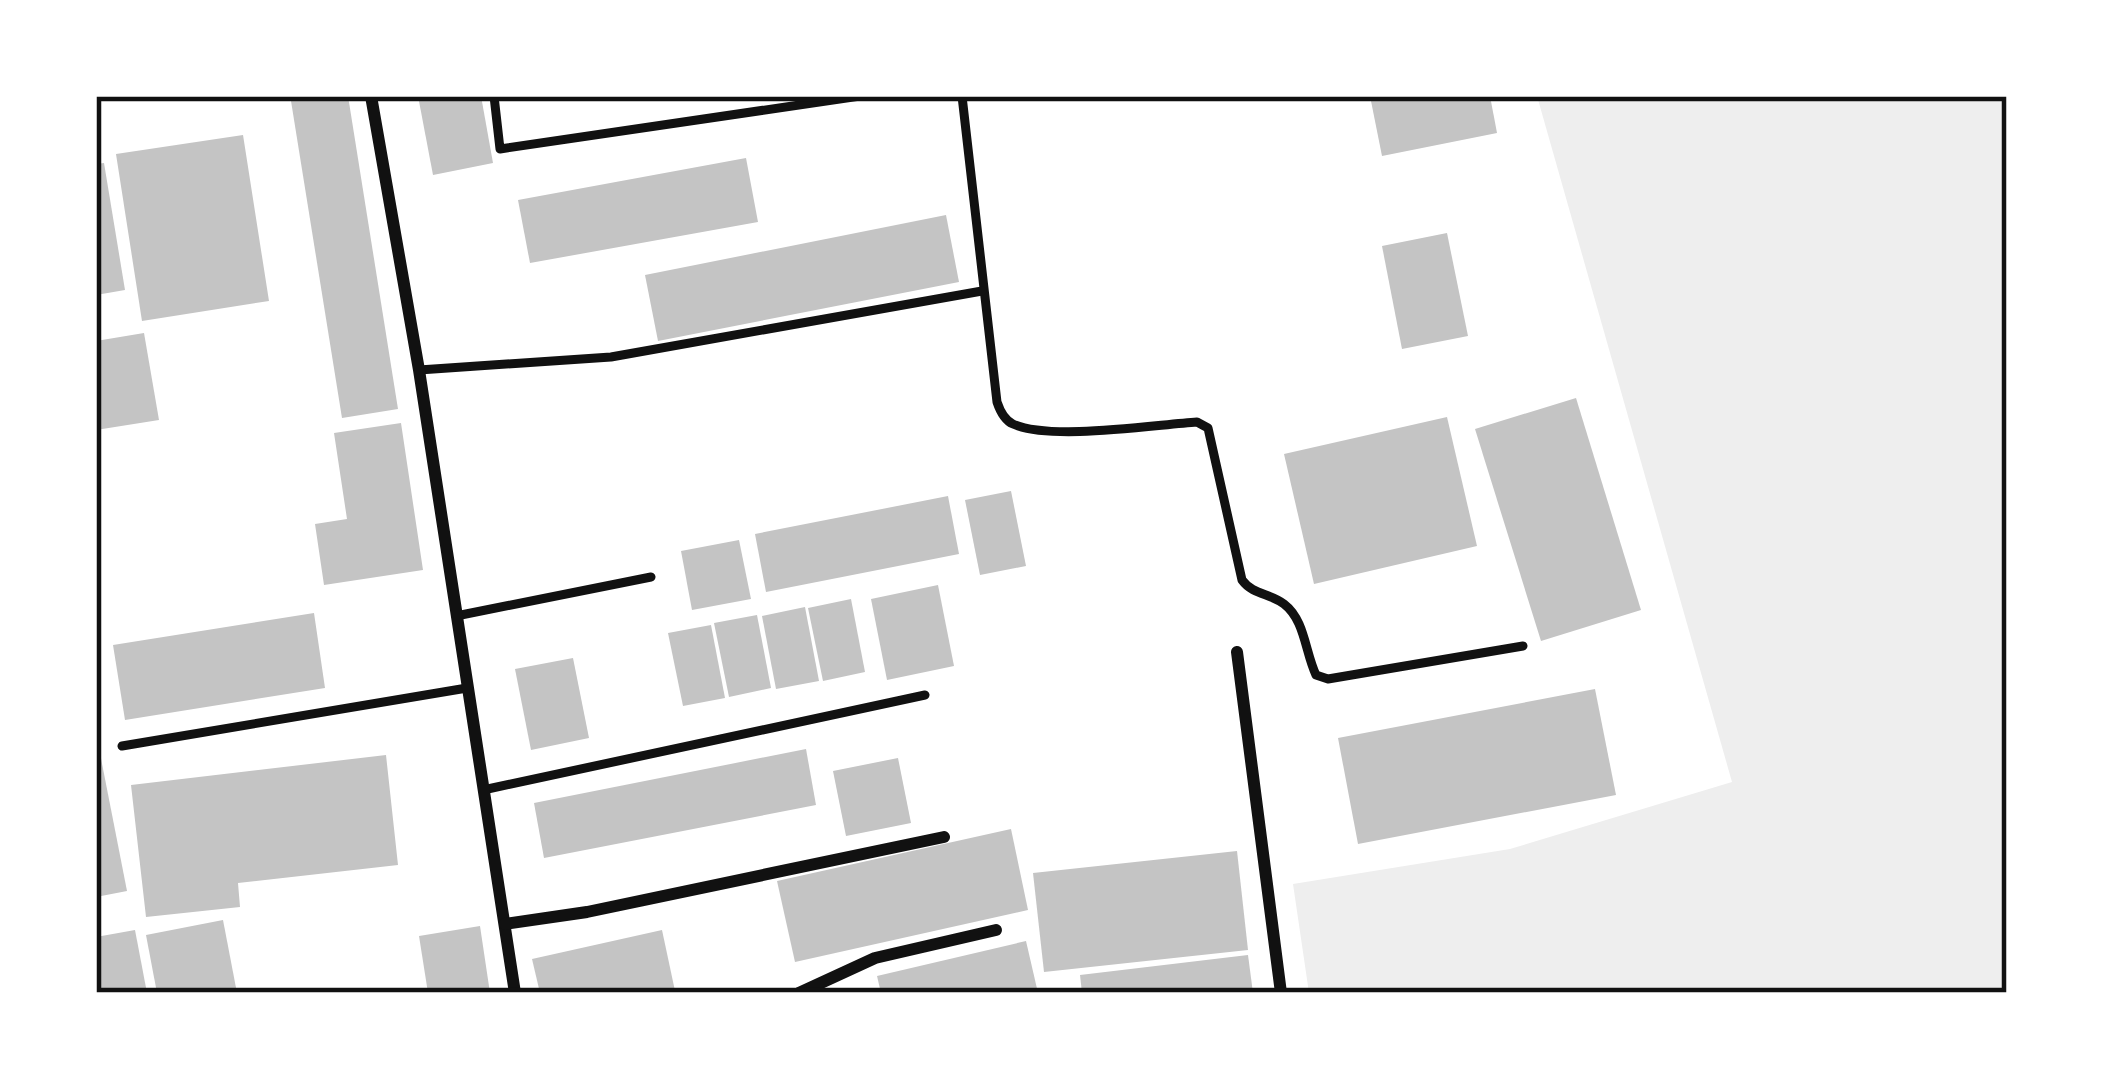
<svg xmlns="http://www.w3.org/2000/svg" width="2103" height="1089" viewBox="0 0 2103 1089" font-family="Manrope,sans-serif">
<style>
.green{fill:#eee}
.building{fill:#c4c4c4}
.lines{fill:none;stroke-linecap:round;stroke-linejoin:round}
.service{stroke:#111;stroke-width:9}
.minor{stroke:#111;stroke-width:12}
.neatline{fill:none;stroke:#111;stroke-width:4.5}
</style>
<rect width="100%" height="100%" fill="#fff"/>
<!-- green -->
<polygon class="green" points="1537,96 2007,96 2007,993 1309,993 1293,884 1510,849 1732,782"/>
<!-- building -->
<g class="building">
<polygon points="324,96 348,96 398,409 342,418 291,101"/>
<polygon points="418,96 481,96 493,163 433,175"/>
<polygon points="1370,96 1490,96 1497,133 1382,156"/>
<polygon points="243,135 269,301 142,321 116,154"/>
<polygon points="746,158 758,222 530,263 518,200"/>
<polygon points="104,163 125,290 96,295 96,164"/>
<polygon points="946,215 959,282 658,341 645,275"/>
<polygon points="1447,233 1468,336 1402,349 1382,246"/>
<polygon points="144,333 159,420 96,430 96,341"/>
<polygon points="1576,398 1641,610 1541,641 1475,429"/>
<polygon points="1447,417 1477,546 1314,584 1284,454"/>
<polygon points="401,423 423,570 324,585 315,524 347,519 334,433"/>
<polygon points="1011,491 1026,566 980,575 965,500"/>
<polygon points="948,496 959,554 766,592 755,534"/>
<polygon points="739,540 751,599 692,610 681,551"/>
<polygon points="938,585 954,666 887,680 871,599"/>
<polygon points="851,599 865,672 823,681 808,608"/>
<polygon points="805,607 819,681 776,689 762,616"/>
<polygon points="314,613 325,688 125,720 113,645"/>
<polygon points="757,615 771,688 729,697 714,623"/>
<polygon points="711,625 725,698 683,706 668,633"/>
<polygon points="573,658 589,738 531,750 515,669"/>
<polygon points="1595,689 1616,795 1358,844 1338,738"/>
<polygon points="96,733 127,891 96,897"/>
<polygon points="806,749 816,805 544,858 534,803"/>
<polygon points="386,755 398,865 238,883 240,907 146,917 131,785"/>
<polygon points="898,758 911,823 846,836 833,771"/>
<polygon points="1011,829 1028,910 795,962 777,881"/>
<polygon points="1237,851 1248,950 1044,972 1033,873"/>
<polygon points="223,920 237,993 157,993 146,935"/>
<polygon points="480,926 490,993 428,993 419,936"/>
<polygon points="135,930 147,993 96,993 96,937"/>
<polygon points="662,930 675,991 540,993 532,959"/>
<polygon points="1026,941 1038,993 881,993 877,976"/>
<polygon points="1248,955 1253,993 1082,993 1080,975"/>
</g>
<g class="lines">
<!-- service -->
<g class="service">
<polyline points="494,96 500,149 860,96"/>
<path d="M962,96l35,306c3,9 7,18 16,22 38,17 139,1 184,-2l11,6 34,152c11,15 28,13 42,24 21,16 21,48 32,71l12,4 195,-33"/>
<polyline points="419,370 611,357 982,291"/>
<polyline points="456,616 651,577"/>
<polyline points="122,746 467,688"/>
<polyline points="483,790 925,695"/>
</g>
<!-- minor -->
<g class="minor">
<polyline points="371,96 419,370 515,993"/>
<polyline points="1237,652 1281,993"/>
<polyline points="505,924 587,912 944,837"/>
<polyline points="799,993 875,958 996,930"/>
</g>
</g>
<!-- border -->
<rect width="2103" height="1089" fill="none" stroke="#ffffff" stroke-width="198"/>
<rect x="99" y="99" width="1905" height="891" class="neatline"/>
</svg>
